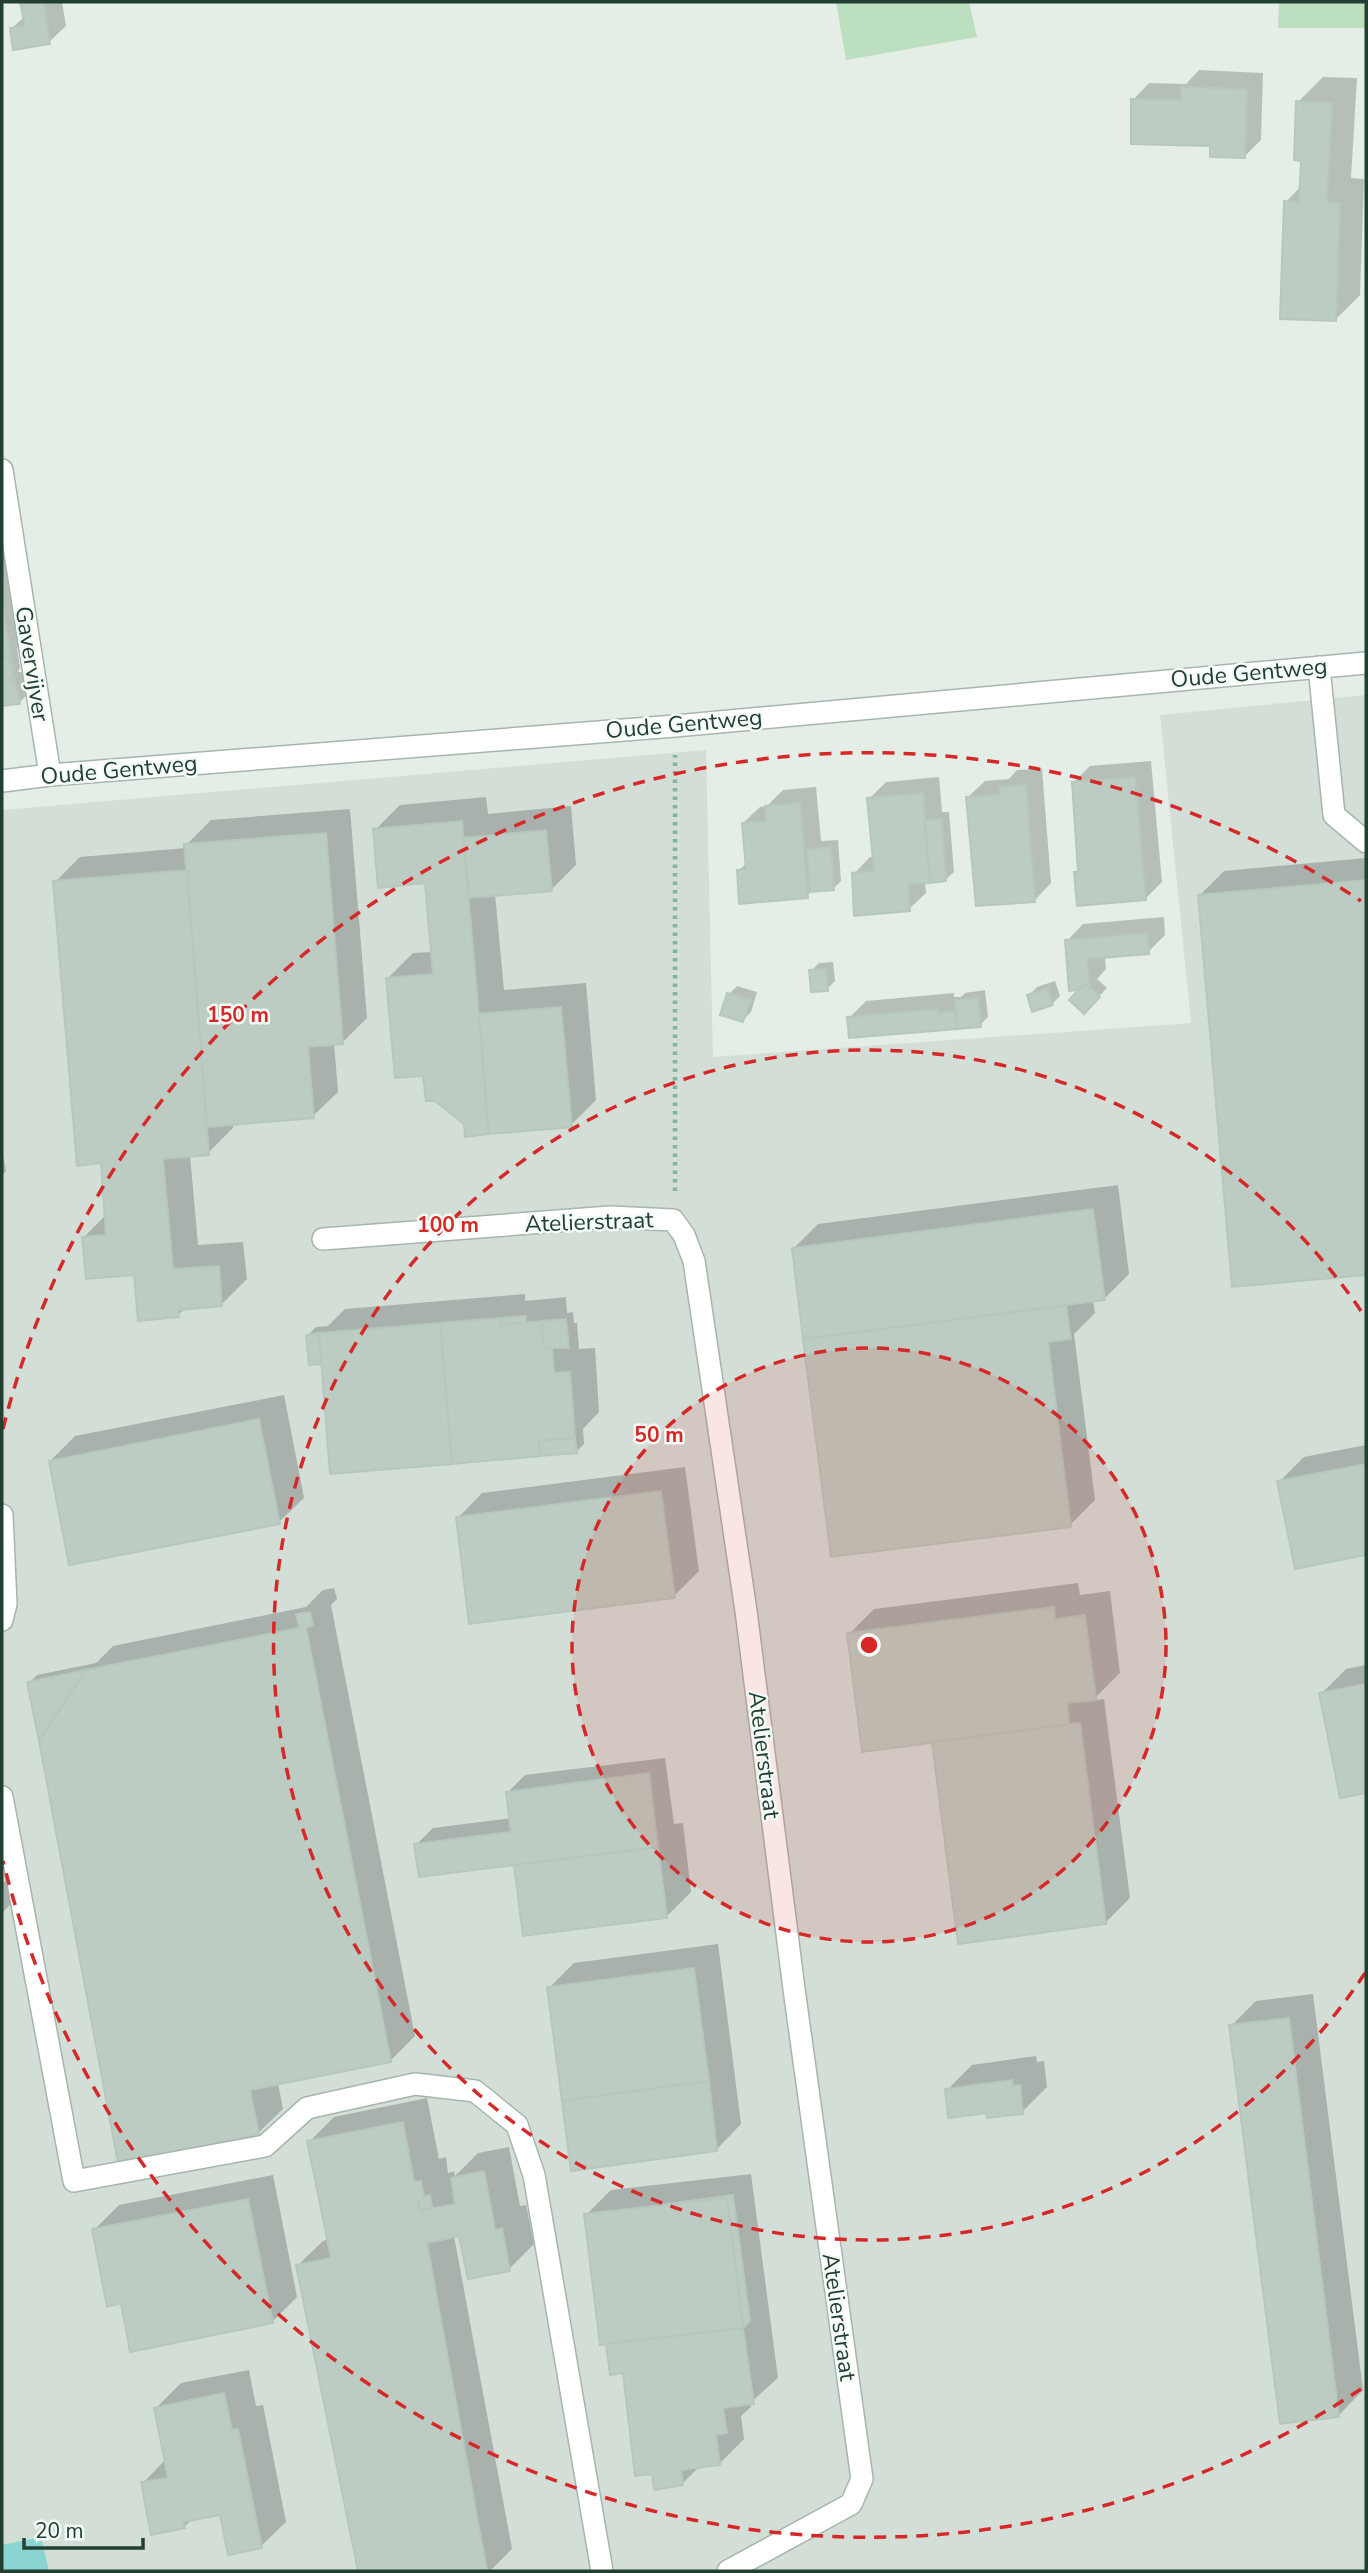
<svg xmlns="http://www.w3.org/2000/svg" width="1368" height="2573" viewBox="0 0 1368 2573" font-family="'Nunito Sans',sans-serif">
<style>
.built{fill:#d2ded6}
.green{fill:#bce0bf}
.water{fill:#8ad5d2}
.shadow{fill:#0003}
.building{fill:#bcccc2;stroke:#b6c8bd;stroke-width:2}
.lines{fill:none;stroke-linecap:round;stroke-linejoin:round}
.lane-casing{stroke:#a6b6ad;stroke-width:24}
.street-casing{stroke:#a6b6ad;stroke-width:24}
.path{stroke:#83b39a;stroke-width:4.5;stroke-dasharray:3.5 5;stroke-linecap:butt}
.lane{stroke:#fff;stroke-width:21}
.street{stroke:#fff;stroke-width:21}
.ring{fill:none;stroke:#d62828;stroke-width:3.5;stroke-dasharray:12 9}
.labels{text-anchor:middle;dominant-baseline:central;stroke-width:5;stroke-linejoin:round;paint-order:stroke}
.street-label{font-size:23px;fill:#224032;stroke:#f4faf6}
.centre{fill:#d62828;stroke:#f4faf6;stroke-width:3.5}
.ring-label{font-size:21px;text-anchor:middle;font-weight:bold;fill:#d62828;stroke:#f4faf6;stroke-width:5;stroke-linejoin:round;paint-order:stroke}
</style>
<rect width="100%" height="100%" fill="#e4eee7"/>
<!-- built -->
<polygon class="built" points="1366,695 1366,2571 2,2571 2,810 706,750 713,1057 1191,1023 1160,715"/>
<!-- green -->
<g class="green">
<polygon points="836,2 969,2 977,37 846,60"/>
<polygon points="1279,2 1366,2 1366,28 1278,28"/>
</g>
<!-- water -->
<polygon class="water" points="41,2537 49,2571 2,2571 2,2545"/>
<!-- shadow -->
<g class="shadow">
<polygon points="22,2 62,2 66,26 49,42 11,29 25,16"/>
<polygon points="1199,70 1263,73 1261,140 1244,157 1212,144 1133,100 1149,83 1186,84"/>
<polygon points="1323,77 1357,78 1351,178 1364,179 1360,295 1335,320 1286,202 1301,186 1303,159 1298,102"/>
<polygon points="2,533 27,638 17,648 20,667 18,672 23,672 27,695 19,703 2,704"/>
<polygon points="1151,761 1162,882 1145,899 1076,873 1079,869 1073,783 1090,766"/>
<polygon points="1042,769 1051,883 1035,900 968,797 985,781 1009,779 1017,770"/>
<polygon points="939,777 942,812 949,812 954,872 945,880 925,881 926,893 909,909 854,874 870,857 874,857 869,799 886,782"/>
<polygon points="816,787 821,841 838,840 841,881 833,889 813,890 807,896 738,871 747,863 743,823 760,807 767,806 783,790"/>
<polygon points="486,797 488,814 571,806 576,865 551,890 495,894 504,990 586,983 596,1100 571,1125 466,1135 466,1124 425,1074 388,978 413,953 433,952 427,881 375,830 400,805"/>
<polygon points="350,809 367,1018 342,1043 334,1043 338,1092 313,1116 233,1123 233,1128 208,1153 190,1155 198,1245 243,1242 247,1279 222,1304 186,1308 178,1315 136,1273 84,1237 106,1215 102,1162 55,882 80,857 186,848 186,845 211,820"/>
<polygon points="1366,858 1366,1273 1234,1285 1199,896 1224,871"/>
<polygon points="1164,917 1165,935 1148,952 1105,956 1106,969 1097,979 1107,988 1084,1012 1083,988 1071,989 1067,941 1083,924"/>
<polygon points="833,962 835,981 827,989 811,971 819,963"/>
<polygon points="1055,981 1060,996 1052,1004 1029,995 1037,987"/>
<polygon points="737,986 757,992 751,1012 743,1020 729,994"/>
<polygon points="985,990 988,1017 980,1025 849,1018 866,1001 954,993 954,997 961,997 965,993"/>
<polygon points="2,1150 6,1171 2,1176"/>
<polygon points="1118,1185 1129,1274 1104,1299 1093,1300 1095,1313 1074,1334 1095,1500 1070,1525 833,1555 793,1249 818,1224"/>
<polygon points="525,1294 525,1301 566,1297 567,1313 573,1312 574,1323 577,1323 579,1349 595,1348 599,1412 583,1429 584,1444 576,1452 323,1360 320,1362 308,1335 316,1327 328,1326 345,1309"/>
<polygon points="284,1395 304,1498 279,1522 50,1461 75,1436"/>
<polygon points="1366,1445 1366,1553 1296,1567 1279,1482 1304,1457"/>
<polygon points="685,1467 699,1571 674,1596 458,1518 482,1493"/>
<polygon points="1078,1583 1080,1595 1110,1591 1120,1673 1092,1701 1104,1699 1130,1898 1105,1923 849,1634 874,1609"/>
<polygon points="334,1588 337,1599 331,1605 415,2036 390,2061 278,2083 283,2109 258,2133 29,1683 37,1675 96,1663 113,1646 306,1607 323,1590"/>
<polygon points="1366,1665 1366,1791 1341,1796 1321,1694 1346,1669"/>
<polygon points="665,1758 674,1824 683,1823 691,1892 666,1917 516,1863 416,1845 433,1828 511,1818 508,1792 525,1775"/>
<polygon points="7,1881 12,1903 2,1913 2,1882"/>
<polygon points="718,1944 741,2124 717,2149 549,1988 574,1963"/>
<polygon points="1313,1994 1363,2390 1339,2415 1231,2026 1256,2001"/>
<polygon points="1036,2056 1037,2062 1044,2061 1047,2087 1022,2112 987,2111 947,2090 972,2065"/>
<polygon points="427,2098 439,2159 446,2157 448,2173 454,2171 455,2176 478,2153 509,2147 520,2206 526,2205 534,2244 509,2269 460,2234 454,2236 512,2549 490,2571 359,2571 298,2265 323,2241 329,2239 309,2142 334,2117"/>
<polygon points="751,2174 778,2378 750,2403 751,2407 741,2416 744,2439 719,2464 700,2466 682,2484 653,2472 624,2372 586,2215 611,2190"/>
<polygon points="273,2175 297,2297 272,2322 122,2301 94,2230 119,2205"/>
<polygon points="249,2370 256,2406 263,2405 286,2522 261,2546 221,2513 192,2519 184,2527 143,2483 166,2459 156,2408 181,2383"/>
</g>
<!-- building -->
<g class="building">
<polygon points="20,2 44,2 50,44 13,50 10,28 25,26"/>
<polygon points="1181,87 1247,89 1245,158 1210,157 1210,146 1131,144 1131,99 1181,100"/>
<polygon points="1296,101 1332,103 1327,202 1340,203 1336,321 1280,319 1284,201 1299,202 1301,161 1294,160"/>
<polygon points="2,604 15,680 11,680 10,677 13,677 9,657 2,657"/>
<polygon points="2,657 9,657 13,677 10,677 11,680 15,680 20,704 2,706"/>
<polygon points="1135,777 1146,900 1077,906 1074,872 1078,872 1072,782"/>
<polygon points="1026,785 1035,902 976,906 966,797 1000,795 999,787"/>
<polygon points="923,793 930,883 908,884 910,911 854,916 852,873 874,871 867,798"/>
<polygon points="800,803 808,898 739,904 737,870 746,870 742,823 766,821 765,806"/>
<polygon points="942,819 946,881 930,883 925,820"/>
<polygon points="462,821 489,1134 465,1137 464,1124 435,1101 426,1101 423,1076 395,1078 386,978 433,974 425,883 378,888 373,829"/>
<polygon points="546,830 552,891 469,898 464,838"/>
<polygon points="326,833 343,1044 308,1047 314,1118 207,1127 184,844"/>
<polygon points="831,847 834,890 810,892 807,849"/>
<polygon points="187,870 209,1155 163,1159 173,1269 219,1266 222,1306 178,1310 179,1317 138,1321 134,1275 86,1279 82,1237 106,1235 101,1163 77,1166 53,881"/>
<polygon points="1366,880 1366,1275 1232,1287 1198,895"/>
<polygon points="1147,933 1149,954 1087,959 1090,988 1085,983 1078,990 1069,991 1065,940"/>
<polygon points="826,969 828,991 811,992 809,970"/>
<polygon points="1085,983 1100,997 1084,1014 1069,1000"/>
<polygon points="1048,988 1053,1005 1032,1012 1027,995"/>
<polygon points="727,993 751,1000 743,1022 720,1015"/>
<polygon points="978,998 981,1027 957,1029 955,1000"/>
<polygon points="561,1007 572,1127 489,1134 479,1014"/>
<polygon points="937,1009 938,1013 956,1011 957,1029 849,1038 847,1017"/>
<polygon points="1093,1209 1105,1300 803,1339 792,1248"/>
<polygon points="1066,1306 1071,1339 1048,1342 1071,1527 831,1557 803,1339"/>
<polygon points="526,1316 526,1323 501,1325 500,1318"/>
<polygon points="500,1318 501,1325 542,1321 544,1348 552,1347 554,1373 570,1372 575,1438 539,1441 540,1456 452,1464 440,1323"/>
<polygon points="566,1319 569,1348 544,1348 542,1321"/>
<polygon points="440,1323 452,1464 330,1474 319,1333"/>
<polygon points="319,1333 321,1364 309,1365 306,1335"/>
<polygon points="259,1419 280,1524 69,1565 49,1461"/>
<polygon points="575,1438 577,1453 540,1456 539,1441"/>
<polygon points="1366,1464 1366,1555 1295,1569 1277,1481"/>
<polygon points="661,1491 675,1598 469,1624 456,1517"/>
<polygon points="1054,1607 1055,1619 1085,1615 1096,1700 1067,1703 1069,1725 862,1752 847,1633"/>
<polygon points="310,1612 313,1626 306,1627 391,2062 250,2090 259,2135 118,2163 39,1741 86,1670 299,1628 296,1614"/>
<polygon points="86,1670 39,1741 27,1682"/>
<polygon points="1366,1684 1366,1793 1340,1798 1319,1693"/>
<polygon points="1080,1723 1106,1924 958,1944 932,1742"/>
<polygon points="649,1773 658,1847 419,1877 414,1844 511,1832 506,1792"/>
<polygon points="658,1847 667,1918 523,1936 514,1865"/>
<polygon points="694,1968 709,2081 562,2101 547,1987"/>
<polygon points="1289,2018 1339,2417 1280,2424 1229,2025"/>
<polygon points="1012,2080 1013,2086 1020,2085 1023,2114 987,2118 986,2113 948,2118 945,2089"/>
<polygon points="709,2081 717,2151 571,2171 562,2101"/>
<polygon points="403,2122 414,2182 421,2181 424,2197 430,2195 432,2207 421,2210 418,2200 420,2211 455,2204 451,2178 484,2171 495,2230 502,2228 510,2271 468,2279 459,2236 427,2243 487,2571 358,2571 296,2265 331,2258 307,2141"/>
<polygon points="733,2195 750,2321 743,2328 727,2198 661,2205"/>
<polygon points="727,2198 743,2328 600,2345 584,2214"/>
<polygon points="248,2199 273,2323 130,2352 121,2303 107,2307 92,2229"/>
<polygon points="743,2328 754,2404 723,2408 727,2433 716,2435 720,2465 681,2470 683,2485 654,2490 652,2474 635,2476 623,2373 610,2375 606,2344"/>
<polygon points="224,2393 232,2430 238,2429 262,2548 228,2555 220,2515 183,2522 185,2528 151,2535 141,2482 168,2478 154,2408"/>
</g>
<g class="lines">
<!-- lane casing -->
<g class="lane-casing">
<g id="lane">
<polyline points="1319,667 1334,815 1366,842"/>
<polyline points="2,1515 6,1604 2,1620"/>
<polyline points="2,1797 74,2181 265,2146 307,2108 415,2084 475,2091 517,2125 534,2175 602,2571"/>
</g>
</g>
<!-- street casing -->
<g class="street-casing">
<g id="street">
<polyline points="2,470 50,775"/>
<polyline points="2,781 50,775 675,726 1366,663"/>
<polyline points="323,1239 610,1217 673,1220 684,1235 694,1261 746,1611 794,1989 862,2479 851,2504 728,2571"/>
</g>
</g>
<!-- path -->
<polyline class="path" points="675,1191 675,755"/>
<!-- lane -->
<use href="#lane" class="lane"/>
<!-- street -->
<use href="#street" class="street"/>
</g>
<!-- distance rings -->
<circle cx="869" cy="1645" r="297" fill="#d62828" fill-opacity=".12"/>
<g class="ring">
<circle cx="869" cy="1645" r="297"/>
<path d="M1365 1973A595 595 0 1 1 1365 1317"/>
<path d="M1361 2389A892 892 0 0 1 3 1861M3 1429A892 892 0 0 1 1361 901"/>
</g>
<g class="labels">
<!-- street labels -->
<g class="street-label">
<text transform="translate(32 664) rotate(81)">Gavervijver</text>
<text transform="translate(1249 673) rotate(-5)">Oude Gentweg</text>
<text transform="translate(684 724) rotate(-5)">Oude Gentweg</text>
<text transform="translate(119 770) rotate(-5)">Oude Gentweg</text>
<text transform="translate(589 1222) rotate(-2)">Atelierstraat</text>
<text transform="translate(764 1755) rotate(83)">Atelierstraat</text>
<text transform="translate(839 2317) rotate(82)">Atelierstraat</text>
</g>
</g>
<circle cx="869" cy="1645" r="10" class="centre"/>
<g class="ring-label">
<text x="238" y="1022">150 m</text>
<text x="448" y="1232">100 m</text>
<text x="659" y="1442">50 m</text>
</g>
<!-- border -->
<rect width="1368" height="2573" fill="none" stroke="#224032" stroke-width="7"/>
<!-- scale -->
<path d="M24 2538v10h119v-10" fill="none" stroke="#224032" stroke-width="3.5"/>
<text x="35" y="2538" font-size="21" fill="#224032" stroke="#f4faf6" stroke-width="5" paint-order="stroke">20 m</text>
</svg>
